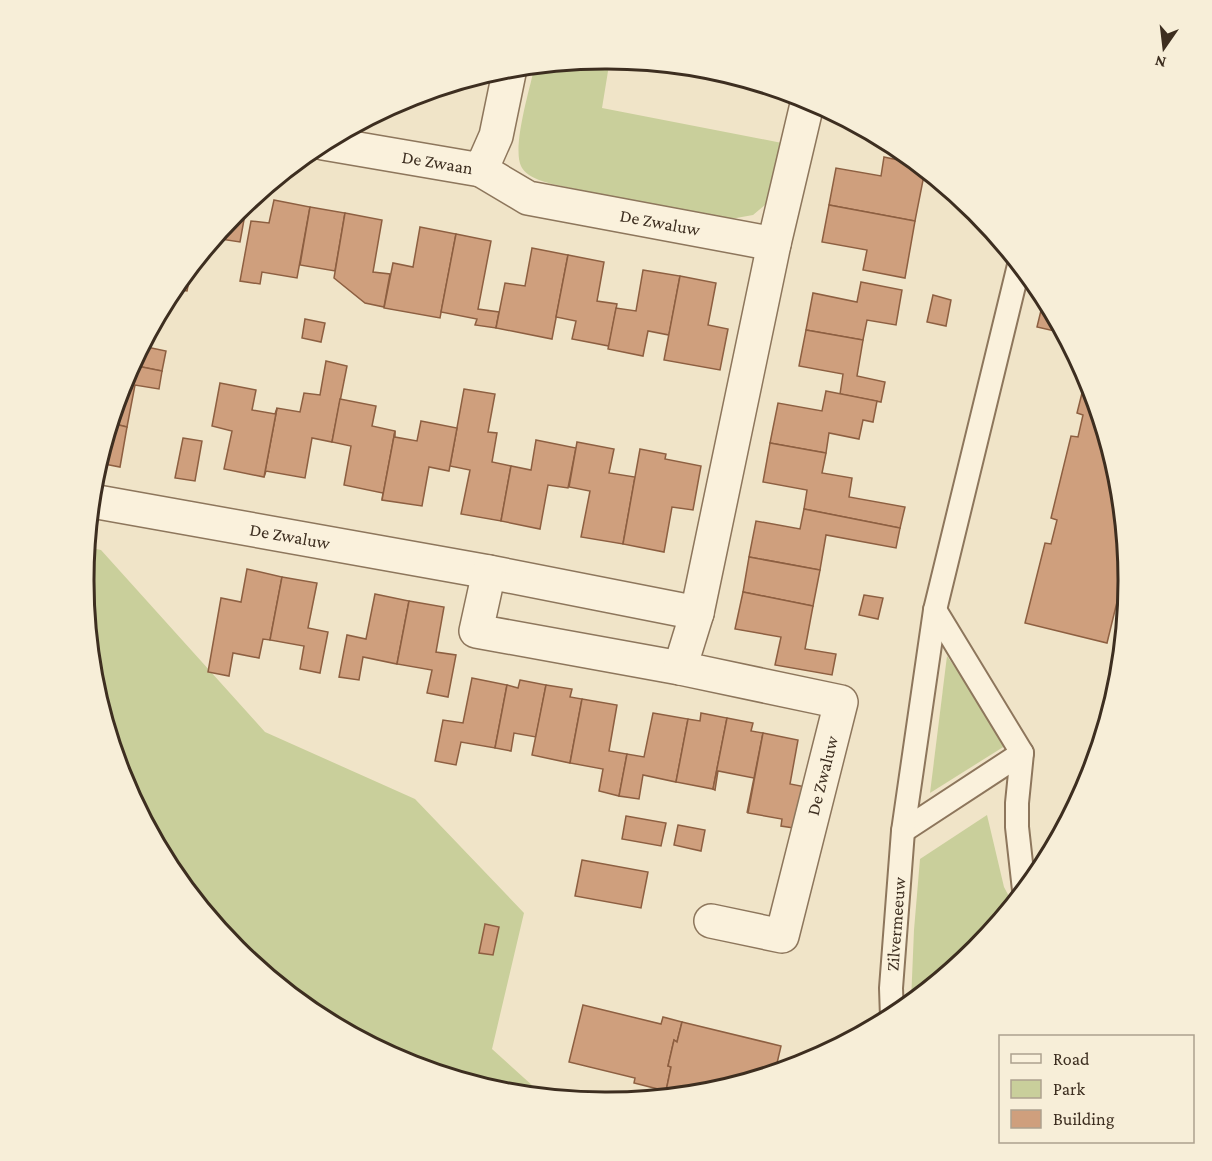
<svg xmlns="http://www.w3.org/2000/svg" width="1212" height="1161" viewBox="0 0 1212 1161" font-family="'Crimson Pro',serif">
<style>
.green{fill:#c9cf9b}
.building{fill:#cf9f7d;stroke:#8d5f41;stroke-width:1.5}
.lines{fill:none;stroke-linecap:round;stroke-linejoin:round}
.lane-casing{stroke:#8d765c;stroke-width:26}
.street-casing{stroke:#8d765c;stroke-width:36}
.lane{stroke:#faf1dc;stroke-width:22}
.street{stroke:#faf1dc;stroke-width:33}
.labels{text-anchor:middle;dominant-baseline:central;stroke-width:4.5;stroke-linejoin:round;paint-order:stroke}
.street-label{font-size:18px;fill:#3d2e20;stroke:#f7eed8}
.rim{fill:none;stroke:#3d2e20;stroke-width:3}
</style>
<rect width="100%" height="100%" fill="#f0e4c8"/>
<!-- green -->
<g class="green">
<path d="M606,59h4l-8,49 180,35 -16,61 -13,11 -28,5 -173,-36c-10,-3 -26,-7 -31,-18 -9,-19 9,-78 14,-101z"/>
<polygon points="87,547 101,550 265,732 415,799 524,913 492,1049 544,1096 504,1092 406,1063 316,1014 237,949 172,870 124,780 94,682 84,580"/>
<polygon points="947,656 1008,744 930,793"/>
<polygon points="987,815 1004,887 1013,904 975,950 911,1002 914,930 920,859"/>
</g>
<!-- building -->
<g class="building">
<polygon points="884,157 917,164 925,170 915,221 829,205 836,168 881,176"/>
<polygon points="274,200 310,207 297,278 262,272 260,284 240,281 251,221 269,223"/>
<polygon points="247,203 240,242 220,239 222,230 237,211"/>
<polygon points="829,205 915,221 905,278 863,270 867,250 822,242"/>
<polygon points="310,207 345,213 335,271 300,265"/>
<polygon points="345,213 382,220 373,272 390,274 384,307 365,303 334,278"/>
<polygon points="420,227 456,234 440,318 384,308 393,263 413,267"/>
<polygon points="456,234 491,241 478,309 499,312 496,328 475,325 477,319 441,312"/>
<polygon points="532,248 568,255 552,339 496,328 505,283 525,286"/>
<polygon points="568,255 604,262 597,301 617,304 609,346 572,339 576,321 556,317"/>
<polygon points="643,270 680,276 669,335 648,331 643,356 608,349 616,308 636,311"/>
<polygon points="188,271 191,272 187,291 173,289"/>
<polygon points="680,276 716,283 708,325 728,329 720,370 664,360"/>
<polygon points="861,282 902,290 896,325 867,320 863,340 806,330 813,293 857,302"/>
<polygon points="933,295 951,300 946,326 927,322"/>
<polygon points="1044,298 1063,333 1037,327"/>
<polygon points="305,319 325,323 321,342 302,338"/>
<polygon points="806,330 863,340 857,376 885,382 881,402 840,394 843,374 799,366"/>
<polygon points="142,346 166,351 162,371 132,365"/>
<polygon points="326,361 347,366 332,442 312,438 305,478 266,471 264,477 277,408 300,412 304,393 320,395"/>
<polygon points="132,365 162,371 159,389 135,385 127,427 111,423 124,380"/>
<polygon points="1086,377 1118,479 1124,543 1120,561 1126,562 1126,565 1107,643 1025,623 1045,543 1051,544 1057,520 1051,518 1071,436 1078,437 1083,415 1077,413"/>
<polygon points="220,383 256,390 252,410 275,414 277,408 264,477 224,469 232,431 212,426"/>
<polygon points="464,389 495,394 488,432 497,433 492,462 511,466 501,521 461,514 470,470 450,466"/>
<polygon points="826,391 877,401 873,422 863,420 859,439 829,433 826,453 770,443 778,403 822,411"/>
<polygon points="340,399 376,406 372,426 395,431 382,500 383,493 344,485 351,446 332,442"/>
<polygon points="421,421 457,428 449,471 429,467 422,506 382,500 395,431 395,437 417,441"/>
<polygon points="111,423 127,427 120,467 99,463"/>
<polygon points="183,438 202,441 195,481 175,478"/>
<polygon points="536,440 576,448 568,488 548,485 540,529 501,521 511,466 531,470"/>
<polygon points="577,442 614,449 609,473 635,477 623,544 581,537 590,491 569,487"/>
<polygon points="770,443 826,453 822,473 852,478 849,497 905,507 900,528 804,509 807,490 763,482"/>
<polygon points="640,449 666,454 665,459 701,466 693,510 672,507 664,552 623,544"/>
<polygon points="804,509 900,528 896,548 826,535 820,570 749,557 756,521 800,529"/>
<polygon points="749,557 820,570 813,606 743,592"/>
<polygon points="247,569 282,577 270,640 263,639 259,658 233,653 229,676 208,672 221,598 241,602"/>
<polygon points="282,577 317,583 308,628 328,632 320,673 300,669 304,646 270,640"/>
<polygon points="743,592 813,606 805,649 836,654 832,675 775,665 781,637 735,629"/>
<polygon points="375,594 409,601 397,664 363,657 359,680 339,677 347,635 366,639"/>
<polygon points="864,595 883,598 878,619 859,615"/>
<polygon points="409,601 444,607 436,652 456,655 448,697 427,693 432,670 397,664"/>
<polygon points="472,678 507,685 495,748 461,742 456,765 435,761 443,720 463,723"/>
<polygon points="520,680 546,685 536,737 514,733 511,751 495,748 507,685 518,688"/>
<polygon points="546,685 572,689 570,697 582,699 570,763 532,755"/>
<polygon points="582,699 617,705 609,751 627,754 619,796 599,791 603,769 570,763"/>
<polygon points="653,713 688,719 676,782 643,775 639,799 619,796 627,754 644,757"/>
<polygon points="701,713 727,718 713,789 676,782 688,719 700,721"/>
<polygon points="727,718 753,723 751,731 763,733 747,813 754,778 718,771 715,790 713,789"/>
<polygon points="763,733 798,740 790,784 811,788 800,829 781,826 782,819 748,813"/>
<polygon points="626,816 666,823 661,846 622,839"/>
<polygon points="678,825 705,830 701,851 674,845"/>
<polygon points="582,860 648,872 641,908 575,896"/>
<polygon points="485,924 499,927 493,955 479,953"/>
<polygon points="583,1005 661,1024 663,1017 682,1022 677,1042 674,1040 668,1066 671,1067 666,1091 634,1083 635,1078 569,1062"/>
<polygon points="682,1022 781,1046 775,1072 707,1093 681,1095 666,1091 671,1067 668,1066 674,1040 677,1042"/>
</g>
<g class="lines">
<!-- lane casing -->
<g class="lane-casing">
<g id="lane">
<polyline points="935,610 1022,753 1017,803 1017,827 1024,890"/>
<polyline points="903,831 1022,753"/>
<path id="s1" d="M892,1017l-1,-29 12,-157 32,-221 84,-345"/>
</g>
</g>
<!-- street casing -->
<g class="street-casing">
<g id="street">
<path id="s2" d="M323,143l158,27 15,-34 14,-68"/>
<path id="s3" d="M481,170l47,28 246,46"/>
<path id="s4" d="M92,501l397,71 208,41"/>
<polyline points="489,572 476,631 680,668"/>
<path id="s5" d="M711,921l71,15 59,-234 -161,-34 17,-55 77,-369 34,-144"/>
</g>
</g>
<!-- lane -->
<use href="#lane" class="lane"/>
<!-- street -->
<use href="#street" class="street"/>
</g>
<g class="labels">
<!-- street labels -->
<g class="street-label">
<text stroke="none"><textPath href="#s2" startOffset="116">De Zwaan</textPath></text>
<text stroke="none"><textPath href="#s3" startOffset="189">De Zwaluw</textPath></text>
<text stroke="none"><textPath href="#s4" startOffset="201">De Zwaluw</textPath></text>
<text stroke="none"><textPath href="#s5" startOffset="238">De Zwaluw</textPath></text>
<text stroke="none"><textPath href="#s1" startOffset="93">Zilvermeeuw</textPath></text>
</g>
</g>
<!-- crop -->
<path d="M0 0H1212V1161H0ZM605 69H607A511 511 0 0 1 1118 580V581A511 511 0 0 1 607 1092H605A511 511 0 0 1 94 581V580A511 511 0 0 1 605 69Z" fill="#f7eed8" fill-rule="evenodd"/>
<path class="rim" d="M605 69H607A511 511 0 0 1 1118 580V581A511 511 0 0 1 607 1092H605A511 511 0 0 1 94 581V580A511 511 0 0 1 605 69Z"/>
<!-- legend -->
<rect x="999" y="1035" width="195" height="108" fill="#f7eed8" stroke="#ada18e" stroke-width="1.5"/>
<rect x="1011" y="1054" width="30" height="9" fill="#faf1dc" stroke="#ada18e" stroke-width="1.5"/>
<text x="1053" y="1065" font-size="18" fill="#3d2e20">Road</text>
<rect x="1011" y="1080" width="30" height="18" fill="#c9cf9b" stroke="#ada18e" stroke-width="1.5"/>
<text x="1053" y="1095" font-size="18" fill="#3d2e20">Park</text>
<rect x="1011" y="1110" width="30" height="18" fill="#cf9f7d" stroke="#ada18e" stroke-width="1.5"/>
<text x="1053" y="1125" font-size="18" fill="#3d2e20">Building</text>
<!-- north arrow -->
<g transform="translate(1164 48) rotate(194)" stroke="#f7eed8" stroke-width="4.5" paint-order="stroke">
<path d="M0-4.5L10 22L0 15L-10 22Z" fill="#3d2e20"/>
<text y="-9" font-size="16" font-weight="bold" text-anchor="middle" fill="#3d2e20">N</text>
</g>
</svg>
